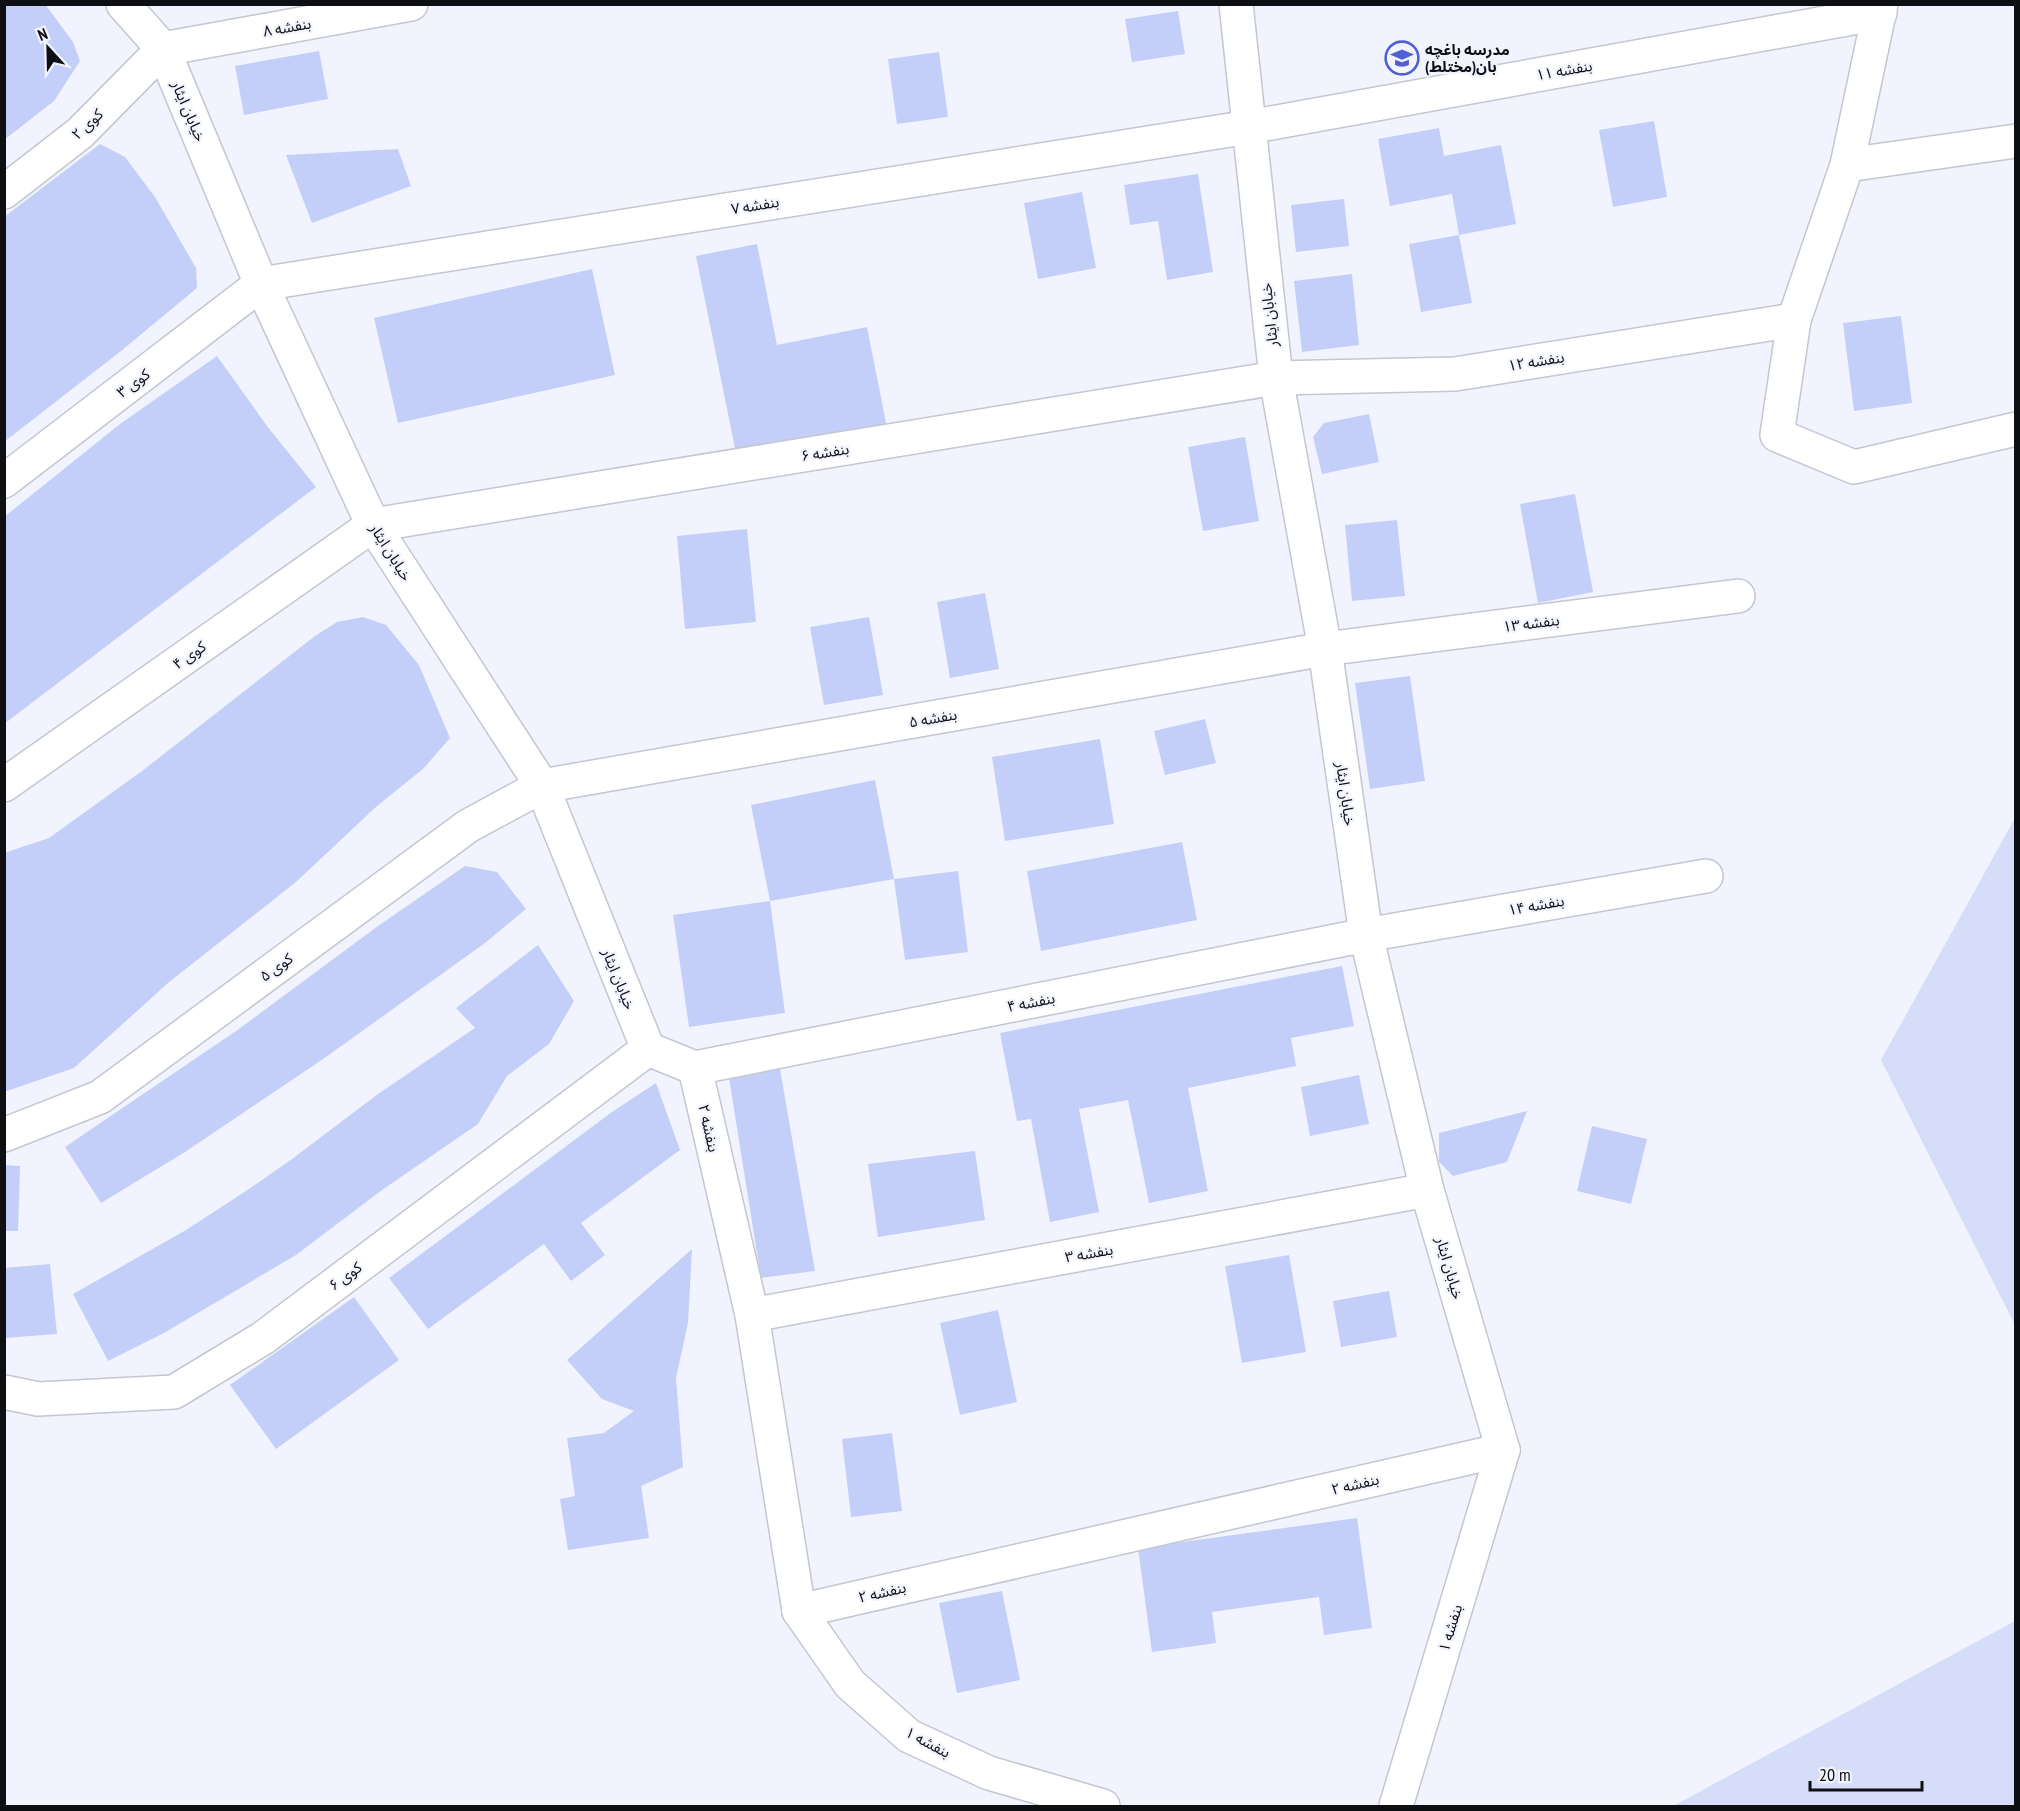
<svg xmlns="http://www.w3.org/2000/svg" width="2020" height="1811" viewBox="0 0 2020 1811" font-family="'PT Sans Narrow','Noto Sans Arabic',sans-serif">
<style>
.green{fill:#d6ddf9}
.building{fill:#c4cff9}
.lines{fill:none;stroke-linecap:round;stroke-linejoin:round}
.street-casing{stroke:#c4c6d0;stroke-width:36}
.street{stroke:#fff;stroke-width:33}
.labels{text-anchor:middle;dominant-baseline:central;stroke-width:4.5;stroke-linejoin:round;paint-order:stroke}
.street-label{font-size:15px;fill:#0e0f12;stroke:#f1f4fe}
.poi-label{font-size:15px;font-weight:bold;fill:#0e0f12;stroke:#f1f4fe;text-anchor:start}
</style>
<rect width="100%" height="100%" fill="#f1f4fe"/>
<!-- green -->
<g class="green">
<polygon points="2015,818 2015,1325 1881,1060"/>
<polygon points="2015,1621 2015,1806 1673,1806"/>
</g>
<!-- building -->
<g class="building">
<polygon points="4,4 45,4 73,42 80,61 54,101 4,140"/>
<polygon points="1178,11 1185,54 1132,62 1125,19"/>
<polygon points="319,51 328,99 244,115 235,66"/>
<polygon points="939,52 948,117 897,124 888,59"/>
<polygon points="1654,121 1667,197 1613,207 1599,130"/>
<polygon points="1439,128 1444,156 1501,145 1516,224 1459,235 1452,194 1390,206 1378,139"/>
<polygon points="100,144 125,157 155,197 196,268 197,288 121,351 4,442 4,217"/>
<polygon points="398,149 411,186 312,223 286,155"/>
<polygon points="1198,174 1213,272 1167,280 1158,221 1130,225 1124,185"/>
<polygon points="1082,192 1096,268 1038,279 1024,203"/>
<polygon points="1344,199 1349,246 1296,252 1291,205"/>
<polygon points="1459,235 1472,303 1421,312 1409,244"/>
<polygon points="757,244 777,345 867,327 887,428 737,458 696,256"/>
<polygon points="592,269 615,375 398,423 374,318"/>
<polygon points="1352,274 1359,345 1302,352 1294,281"/>
<polygon points="1901,316 1912,403 1854,411 1843,323"/>
<polygon points="217,356 267,426 316,487 4,724 4,517 120,424"/>
<polygon points="1369,414 1379,462 1322,474 1313,437 1324,423"/>
<polygon points="1245,437 1259,521 1203,531 1188,447"/>
<polygon points="1575,494 1593,592 1538,603 1520,504"/>
<polygon points="1397,520 1405,596 1352,601 1345,525"/>
<polygon points="747,529 756,622 685,629 677,536"/>
<polygon points="985,593 999,669 950,678 937,602"/>
<polygon points="363,617 386,625 419,665 450,738 423,769 377,806 296,882 168,983 74,1068 4,1092 4,853 49,838 142,771 315,636 337,622"/>
<polygon points="869,617 883,695 824,705 810,627"/>
<polygon points="1410,676 1425,781 1370,789 1355,683"/>
<polygon points="1205,719 1216,763 1165,775 1154,731"/>
<polygon points="1100,739 1114,824 1005,841 992,757"/>
<polygon points="875,780 894,879 770,901 751,805"/>
<polygon points="1182,842 1197,920 1041,951 1027,871"/>
<polygon points="465,866 497,872 526,909 485,943 326,1057 185,1152 101,1203 65,1147 236,1031 378,926"/>
<polygon points="958,871 968,952 905,960 894,879"/>
<polygon points="770,901 785,1013 689,1027 673,915"/>
<polygon points="538,945 574,1001 549,1044 507,1076 478,1124 382,1190 296,1255 164,1333 108,1361 73,1294 186,1230 249,1189 292,1159 378,1094 475,1028 456,1008"/>
<polygon points="1342,966 1354,1026 1291,1038 1296,1066 1188,1088 1208,1191 1149,1203 1128,1100 1079,1109 1099,1212 1050,1222 1031,1119 1017,1121 1000,1033"/>
<polygon points="780,1069 815,1271 761,1278 729,1078"/>
<polygon points="1359,1075 1369,1124 1310,1136 1301,1087"/>
<polygon points="656,1083 680,1150 581,1223 605,1255 571,1281 544,1244 428,1329 389,1278 612,1112"/>
<polygon points="1527,1111 1507,1162 1453,1176 1439,1162 1439,1133"/>
<polygon points="1592,1126 1647,1139 1631,1204 1577,1191"/>
<polygon points="975,1151 985,1220 878,1237 868,1164"/>
<polygon points="4,1165 20,1166 18,1231 4,1231"/>
<polygon points="692,1249 688,1323 676,1378 683,1467 641,1486 649,1538 568,1550 560,1499 575,1496 567,1438 604,1433 634,1411 602,1399 567,1360"/>
<polygon points="1289,1255 1306,1352 1242,1363 1225,1266"/>
<polygon points="50,1264 57,1334 4,1338 4,1268"/>
<polygon points="1389,1291 1397,1337 1341,1347 1333,1301"/>
<polygon points="354,1297 399,1360 276,1449 230,1385"/>
<polygon points="998,1310 1017,1402 960,1415 940,1323"/>
<polygon points="892,1433 902,1511 851,1517 842,1439"/>
<polygon points="1357,1518 1372,1628 1324,1635 1319,1597 1212,1612 1216,1643 1152,1652 1138,1548"/>
<polygon points="1002,1591 1020,1680 957,1693 939,1603"/>
</g>
<g class="lines">
<!-- street casing -->
<g class="street-casing">
<g id="street">
<polyline points="123,4 163,49 261,284 373,525 542,786 648,1049 695,1068"/>
<polyline points="1236,4 1276,378 1325,649 1366,935 1427,1190 1503,1450"/>
<polyline points="1881,4 1847,165 2016,141"/>
<polyline points="1847,165 1794,320 1777,435 1854,467 2016,429"/>
<polyline points="4,192 80,133 163,49 411,4"/>
<polyline points="4,481 261,284 1249,127 1880,13"/>
<polyline points="4,785 373,525 1276,378 1455,374 1794,320"/>
<polyline points="695,1068 752,1315 799,1611 1503,1450"/>
<polyline points="695,1068 1366,935 1706,876"/>
<polyline points="4,1135 100,1097 468,826 542,786 1325,649 1738,596"/>
<polyline points="752,1315 1427,1190"/>
<polyline points="4,1392 38,1399 174,1392 263,1338 648,1049"/>
<polyline points="799,1611 850,1684 909,1736 989,1773 1103,1806"/>
<polyline points="1396,1806 1503,1450"/>
</g>
</g>
<!-- street -->
<use href="#street" class="street"/>
</g>
<!-- icons -->
<defs>
<g id="school-ring" transform="scale(1.725)"><circle r="9.5" fill="#f1f4fe" stroke="#515ed4" stroke-width="1.5"/><path d="M0-5L7-2L0 1L-7-2ZM-4 1L0 2.5L4 1V4Q0 6-4 4Z" fill="#515ed4"/></g>
</defs>
<g fill-rule="evenodd">
<use href="#school-ring" x="1402" y="58"/>
</g>
<g class="labels">
<!-- street labels -->
<g class="street-label">
<text transform="translate(287 27) rotate(-10)">بنفشه ۸</text>
<text transform="translate(1564 70) rotate(-10)">بنفشه ۱۱</text>
<text transform="translate(189 111) rotate(67)">خیابان ایثار</text>
<text transform="translate(87 124) rotate(-43)">کوی ۲</text>
<text transform="translate(755 205) rotate(-9)">بنفشه ۷</text>
<text transform="translate(1269 315) rotate(-96)">خیابان ایثار</text>
<text transform="translate(1536 361) rotate(-9)">بنفشه ۱۲</text>
<text transform="translate(133 383) rotate(-37)">کوی ۳</text>
<text transform="translate(825 452) rotate(-9)">بنفشه ۶</text>
<text transform="translate(391 552) rotate(58)">خیابان ایثار</text>
<text transform="translate(1531 623) rotate(-7)">بنفشه ۱۳</text>
<text transform="translate(189 655) rotate(-35)">کوی ۴</text>
<text transform="translate(933 718) rotate(-10)">بنفشه ۵</text>
<text transform="translate(1346 794) rotate(82)">خیابان ایثار</text>
<text transform="translate(1536 905) rotate(-10)">بنفشه ۱۴</text>
<text transform="translate(276 967) rotate(-36)">کوی ۵</text>
<text transform="translate(619 979) rotate(68)">خیابان ایثار</text>
<text transform="translate(1031 1002) rotate(-11)">بنفشه ۴</text>
<text transform="translate(709 1128) rotate(77)">بنفشه ۲</text>
<text transform="translate(1089 1253) rotate(-10)">بنفشه ۳</text>
<text transform="translate(1450 1268) rotate(74)">خیابان ایثار</text>
<text transform="translate(345 1276) rotate(-37)">کوی ۶</text>
<text transform="translate(1355 1484) rotate(-13)">بنفشه ۲</text>
<text transform="translate(882 1592) rotate(-13)">بنفشه ۲</text>
<text transform="translate(1450 1628) rotate(-73)">بنفشه ۱</text>
<text transform="translate(928 1742) rotate(28)">بنفشه ۱</text>
</g>
<!-- poi labels -->
<g class="poi-label">
<text x="1425" y="49">مدرسه باغچه<tspan x="1425" dy="17">بان(مختلط)</tspan></text>
</g>
</g>
<!-- border -->
<rect width="2020" height="1811" fill="none" stroke="#0e0f12" stroke-width="12"/>
<!-- north arrow -->
<g transform="translate(48 48) rotate(338)" stroke="#f1f4fe" stroke-width="4.5" paint-order="stroke">
<path d="M0-4.5L10 22L0 15L-10 22Z" fill="#0e0f12"/>
<text y="-9" font-size="16" font-weight="bold" text-anchor="middle" fill="#0e0f12">N</text>
</g>
<!-- scale -->
<path d="M1810 1781v9h112v-9" fill="none" stroke="#0e0f12" stroke-width="3"/>
<text x="1819" y="1781" font-size="18" fill="#0e0f12" stroke="#f1f4fe" stroke-width="4.5" paint-order="stroke">20 m</text>
</svg>
